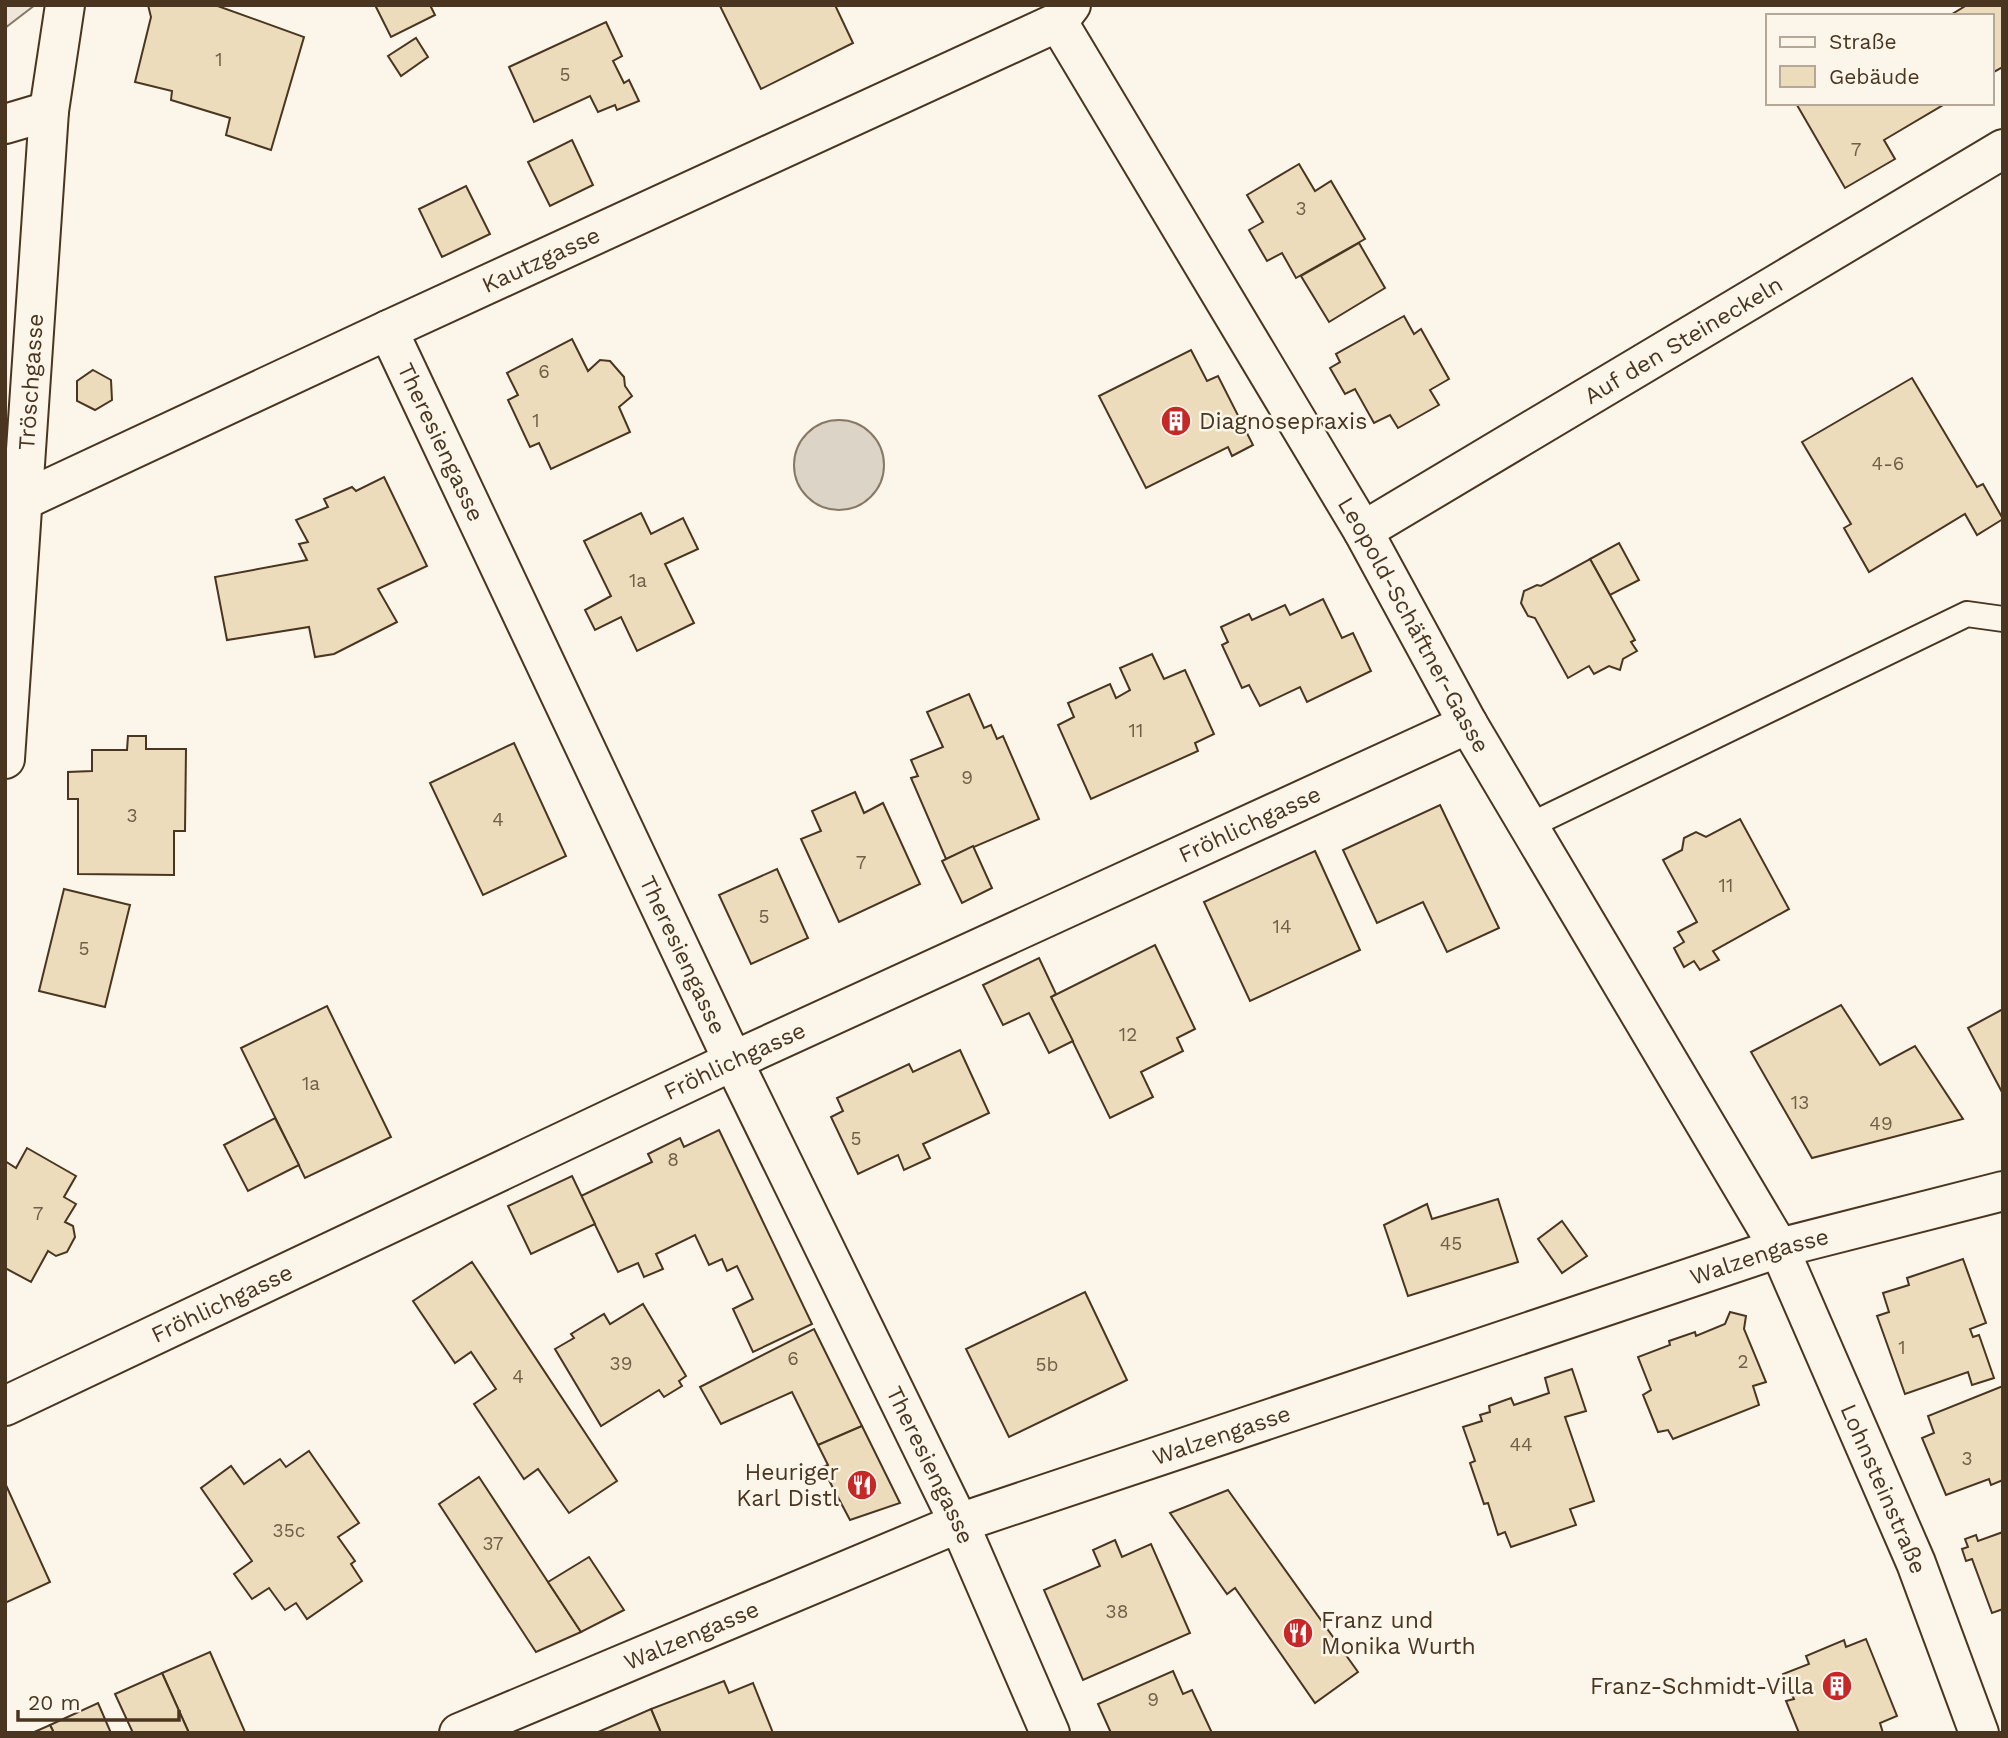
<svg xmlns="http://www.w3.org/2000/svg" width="2008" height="1738" viewBox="0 0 2008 1738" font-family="'Work Sans',sans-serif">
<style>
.green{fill:#ede6d9;stroke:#887966;stroke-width:2}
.water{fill:#dcd4c6;stroke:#887966;stroke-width:2}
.building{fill:#ecdcbc;stroke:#4a3520;stroke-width:2}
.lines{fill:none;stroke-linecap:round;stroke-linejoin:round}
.lane-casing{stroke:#4a3520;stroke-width:28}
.street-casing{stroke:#4a3520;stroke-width:42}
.secondary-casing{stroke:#4a3520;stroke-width:42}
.lane{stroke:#fbf6e9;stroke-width:24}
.street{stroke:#fbf6e9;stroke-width:38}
.secondary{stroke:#fbf6e9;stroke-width:38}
.labels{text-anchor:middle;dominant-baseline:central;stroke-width:5;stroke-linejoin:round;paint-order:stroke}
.number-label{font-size:19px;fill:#725f47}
.street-label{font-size:23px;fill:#4a3520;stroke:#fbf6e9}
.poi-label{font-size:23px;fill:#4a3520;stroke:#fbf6e9;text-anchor:start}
</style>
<rect width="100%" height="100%" fill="#fbf6e9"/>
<!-- green -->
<polygon class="green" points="5,5 35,5 5,28"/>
<!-- water -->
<circle class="water" cx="839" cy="465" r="45"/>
<!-- building -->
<g class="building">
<polygon points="148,5 215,5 304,37 271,150 226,135 230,118 171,100 172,91 135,82 151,17"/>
<polygon points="375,5 430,5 435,15 391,37"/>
<polygon points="722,5 835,5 853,43 761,89 720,6"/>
<polygon points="1967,5 2003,5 2003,67 1992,73 1992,16 1949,16"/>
<polygon points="606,22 622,56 613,61 624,83 629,80 639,101 617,110 615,105 598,112 590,96 534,122 509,67"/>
<polygon points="416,38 428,57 401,76 388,56"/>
<polygon points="1800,103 1942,103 1943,105 1884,140 1895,159 1845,188 1797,105"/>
<polygon points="572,140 593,185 550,206 528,162"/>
<polygon points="1299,164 1315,191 1331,181 1365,239 1296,278 1282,253 1267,261 1249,230 1263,222 1247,195"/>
<polygon points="466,186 490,234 442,257 419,209"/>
<polygon points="1359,243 1385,288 1329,322 1301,276"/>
<polygon points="1404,316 1414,334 1421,329 1449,379 1430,390 1439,405 1398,428 1390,415 1374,423 1355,389 1345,394 1330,368 1340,362 1336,354"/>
<polygon points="572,339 588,371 600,360 610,361 624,377 625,386 632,396 619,407 630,432 551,469 539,443 530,447 508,400 518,395 507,373"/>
<polygon points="1191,350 1207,381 1218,376 1253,445 1232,456 1228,447 1146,488 1099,396"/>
<polygon points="93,370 111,380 112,400 95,410 77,401 77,381"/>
<polygon points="1912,378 1977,487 1983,484 2003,519 1977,535 1965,514 1869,572 1844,528 1851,524 1802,442"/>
<polygon points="384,477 427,566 378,589 397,622 334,654 315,657 309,627 227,640 215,577 307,560 299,544 308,542 296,520 328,507 324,499 352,487 356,491"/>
<polygon points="641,513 651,534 683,518 698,549 665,564 694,623 637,651 621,617 595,630 585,610 611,596 584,541"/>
<polygon points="1619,543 1639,580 1610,595 1590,559"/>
<polygon points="1590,559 1635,640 1631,642 1637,651 1623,659 1620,670 1609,666 1594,674 1589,666 1568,678 1535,618 1528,616 1521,603 1524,591 1537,585 1541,586"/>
<polygon points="1323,599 1342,638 1353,633 1371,671 1307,702 1300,687 1260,706 1249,685 1242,688 1222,645 1228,642 1221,627 1249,614 1252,620 1285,605 1290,615"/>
<polygon points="1152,654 1164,679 1185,670 1214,734 1195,743 1198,751 1091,799 1058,725 1074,717 1068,703 1110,684 1116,698 1130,690 1120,668"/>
<polygon points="969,694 984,728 991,725 997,739 1003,736 1039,819 946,859 911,778 918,776 911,760 943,747 927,712"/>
<polygon points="128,736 146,736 146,749 186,749 185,831 174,831 174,875 78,874 78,799 68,799 68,772 92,771 92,750 127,750"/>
<polygon points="514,743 566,856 483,895 430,783"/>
<polygon points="855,792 864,813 883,803 920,884 839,922 801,839 821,831 812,811"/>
<polygon points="1440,805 1499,928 1447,952 1423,902 1377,923 1343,850"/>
<polygon points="1740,819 1789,909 1713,951 1719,960 1700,970 1694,961 1684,967 1674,948 1684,942 1678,932 1697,922 1663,860 1682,850 1684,838 1696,832 1706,837"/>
<polygon points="973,846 992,888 962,903 942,861"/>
<polygon points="1315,851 1360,950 1250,1001 1204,902"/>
<polygon points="777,869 808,938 751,964 719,895"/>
<polygon points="64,889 130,905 105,1007 39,991"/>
<polygon points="1155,945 1195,1029 1177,1038 1183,1051 1141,1072 1153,1097 1110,1118 1051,997"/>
<polygon points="1039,958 1056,994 1051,997 1073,1041 1049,1053 1029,1013 1003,1025 983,985"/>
<polygon points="1841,1005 1880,1065 1915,1046 1963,1119 1812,1158 1751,1052"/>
<polygon points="327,1006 391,1137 305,1178 241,1048"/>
<polygon points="2003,1009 2003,1094 1968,1028"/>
<polygon points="960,1050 989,1113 923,1144 930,1158 904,1170 898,1155 858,1174 831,1117 843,1111 837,1098 909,1064 913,1072"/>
<polygon points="275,1118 299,1165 248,1191 224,1145"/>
<polygon points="719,1130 812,1324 753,1352 733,1309 753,1299 737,1266 727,1271 722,1259 709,1265 695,1235 656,1254 663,1269 644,1277 638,1263 618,1272 581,1196 652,1162 648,1154 680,1138 684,1147"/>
<polygon points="27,1148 76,1176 64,1197 76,1204 65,1222 73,1226 75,1237 67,1252 56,1256 48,1251 31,1282 5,1268 5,1161 16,1168"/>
<polygon points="572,1176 595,1224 531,1254 508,1206"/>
<polygon points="1498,1199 1518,1262 1408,1296 1384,1225 1427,1204 1432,1219"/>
<polygon points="1562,1221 1587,1256 1562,1273 1538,1239"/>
<polygon points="1963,1259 1986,1323 1970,1329 1973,1337 1979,1335 1994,1378 1972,1385 1968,1372 1905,1394 1877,1316 1889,1312 1883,1293 1909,1285 1907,1278"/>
<polygon points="472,1262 617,1481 569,1513 538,1469 524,1479 474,1404 496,1389 471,1352 455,1363 413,1301"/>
<polygon points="1085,1292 1127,1380 1009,1437 966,1349"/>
<polygon points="643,1304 686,1376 679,1381 682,1386 664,1397 659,1390 601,1426 555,1349 574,1338 571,1334 604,1314 610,1324"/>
<polygon points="1730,1312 1746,1316 1744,1329 1766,1382 1753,1386 1759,1405 1673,1439 1668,1430 1658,1432 1643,1395 1651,1390 1638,1357 1670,1345 1669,1341 1695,1332 1696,1336 1725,1324"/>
<polygon points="814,1329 862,1426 818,1445 792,1392 721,1424 700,1387"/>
<polygon points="1572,1369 1586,1411 1565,1417 1594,1501 1570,1509 1576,1525 1511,1547 1505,1532 1498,1535 1488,1503 1484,1504 1470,1463 1475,1461 1463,1427 1482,1421 1480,1415 1490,1412 1489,1406 1511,1398 1514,1405 1549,1393 1545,1378"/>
<polygon points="2003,1386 2003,1480 1991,1485 1989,1479 1946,1495 1922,1438 1934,1433 1928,1416"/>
<polygon points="862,1426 900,1503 850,1520 822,1467 828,1465 818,1445"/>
<polygon points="309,1451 359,1523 338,1537 355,1561 351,1564 362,1581 307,1619 296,1603 285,1610 269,1588 252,1599 234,1574 252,1561 201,1488 231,1466 244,1484 280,1459 286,1467"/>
<polygon points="479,1477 548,1582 581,1632 536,1652 439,1504"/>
<polygon points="5,1483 50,1582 5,1603"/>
<polygon points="1228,1490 1358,1672 1315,1703 1235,1588 1227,1594 1170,1513"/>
<polygon points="2003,1532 2003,1609 1992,1613 1972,1559 1966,1561 1962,1549 1968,1547 1965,1539 1976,1535 1978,1541"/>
<polygon points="1115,1540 1122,1557 1151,1544 1190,1633 1083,1680 1044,1590 1100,1566 1093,1550"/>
<polygon points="589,1557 624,1610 581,1632 548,1582"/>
<polygon points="1866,1639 1897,1716 1880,1723 1883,1733 1799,1733 1786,1701 1794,1699 1783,1674 1809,1664 1806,1656 1844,1640 1846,1647"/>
<polygon points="210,1652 245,1732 243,1733 189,1733 162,1673"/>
<polygon points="1173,1671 1183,1694 1192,1690 1212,1733 1111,1733 1098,1704"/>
<polygon points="162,1673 189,1733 133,1733 115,1694"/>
<polygon points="724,1681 729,1693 753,1683 773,1733 661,1733 651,1709"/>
<polygon points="98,1703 111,1733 54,1733 50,1725"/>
<polygon points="651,1709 661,1733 596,1733"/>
<polygon points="50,1725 54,1733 32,1733"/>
</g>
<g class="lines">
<!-- lane casing -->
<g class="lane-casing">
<polyline id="lane" points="1529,826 1967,614 2003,619"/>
</g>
<!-- street casing -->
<g class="street-casing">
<g id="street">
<path id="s1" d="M1058,22l305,509 105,193 311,524 137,315 63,170"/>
<polyline points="5,124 49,111"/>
<path id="s2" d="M388,330l345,731 226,462 91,210"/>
<path id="s3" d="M24,500l364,-170 670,-308 13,-17"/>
<path id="s4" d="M1363,531l640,-382"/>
<path id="s5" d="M5,1406l728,-345 735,-337"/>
<path id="s6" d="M459,1733l500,-210 820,-275 224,-57"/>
</g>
</g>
<!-- secondary casing -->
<g class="secondary-casing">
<g id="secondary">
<path id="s7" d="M5,759l44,-648 16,-106"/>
</g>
</g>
<!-- lane -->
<use href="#lane" class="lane"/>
<!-- street -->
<use href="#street" class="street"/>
<!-- secondary -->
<use href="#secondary" class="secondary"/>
</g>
<!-- icons -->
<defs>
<g id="building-disc" transform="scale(1.575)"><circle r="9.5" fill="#c62828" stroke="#fbf6e9"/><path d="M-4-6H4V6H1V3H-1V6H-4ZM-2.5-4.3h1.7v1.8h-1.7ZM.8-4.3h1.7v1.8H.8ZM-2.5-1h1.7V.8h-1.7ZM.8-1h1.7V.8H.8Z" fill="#fff"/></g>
<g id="restaurant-disc" transform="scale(1.575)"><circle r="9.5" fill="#c62828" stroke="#fbf6e9"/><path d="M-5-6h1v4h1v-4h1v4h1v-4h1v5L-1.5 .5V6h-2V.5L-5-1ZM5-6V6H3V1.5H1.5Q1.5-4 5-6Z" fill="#fff"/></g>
</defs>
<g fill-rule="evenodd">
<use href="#building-disc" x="1176" y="421"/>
<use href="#restaurant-disc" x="862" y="1485"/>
<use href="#restaurant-disc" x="1298" y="1633"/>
<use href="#building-disc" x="1837" y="1686"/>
</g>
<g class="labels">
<!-- number labels -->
<g class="number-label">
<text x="219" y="59">1</text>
<text x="565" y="74">5</text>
<text x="1856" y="149">7</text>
<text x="1301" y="208">3</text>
<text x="544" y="371">6</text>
<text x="536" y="420">1</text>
<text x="1888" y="463">4-6</text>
<text x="638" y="580">1a</text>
<text x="1136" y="730">11</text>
<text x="967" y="777">9</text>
<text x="132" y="815">3</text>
<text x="498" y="819">4</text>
<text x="861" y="862">7</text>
<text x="1726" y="885">11</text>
<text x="764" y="916">5</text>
<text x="1282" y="926">14</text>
<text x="84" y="948">5</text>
<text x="1128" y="1034">12</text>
<text x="311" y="1083">1a</text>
<text x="1800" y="1102">13</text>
<text x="1881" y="1123">49</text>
<text x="856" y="1138">5</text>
<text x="673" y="1159">8</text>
<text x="38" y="1213">7</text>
<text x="1451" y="1243">45</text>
<text x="1902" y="1347">1</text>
<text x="793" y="1358">6</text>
<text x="1743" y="1361">2</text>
<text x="621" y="1363">39</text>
<text x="1047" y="1364">5b</text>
<text x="518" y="1376">4</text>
<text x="1521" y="1444">44</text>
<text x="1967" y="1458">3</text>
<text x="289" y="1530">35c</text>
<text x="493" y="1543">37</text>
<text x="1117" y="1611">38</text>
<text x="1153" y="1699">9</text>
</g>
<!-- street labels -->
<g class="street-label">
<text stroke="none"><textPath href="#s3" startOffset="570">Kautzgasse</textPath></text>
<text stroke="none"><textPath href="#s4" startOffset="373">Auf den Steineckeln</textPath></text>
<text stroke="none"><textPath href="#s7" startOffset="378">Tröschgasse</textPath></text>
<text stroke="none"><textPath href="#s2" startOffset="124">Theresiengasse</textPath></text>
<text stroke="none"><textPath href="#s1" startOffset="700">Leopold-Schäftner-Gasse</textPath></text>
<text stroke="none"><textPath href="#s5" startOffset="1374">Fröhlichgasse</textPath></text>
<text stroke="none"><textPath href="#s2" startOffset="691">Theresiengasse</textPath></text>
<text stroke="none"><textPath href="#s5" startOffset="807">Fröhlichgasse</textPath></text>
<text stroke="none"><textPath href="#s6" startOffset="1386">Walzengasse</textPath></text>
<text stroke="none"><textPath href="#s5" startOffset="240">Fröhlichgasse</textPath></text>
<text stroke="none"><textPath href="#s6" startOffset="819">Walzengasse</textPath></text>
<text stroke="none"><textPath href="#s2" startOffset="1258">Theresiengasse</textPath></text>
<text stroke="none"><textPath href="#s1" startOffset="1685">Lohnsteinstraße</textPath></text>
<text stroke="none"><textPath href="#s6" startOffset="252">Walzengasse</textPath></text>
</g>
<!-- poi labels -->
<g class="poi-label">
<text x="1199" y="421">Diagnosepraxis</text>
<text x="839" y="1472" text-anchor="end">Heuriger<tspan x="839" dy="26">Karl Distl</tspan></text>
<text x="1321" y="1620">Franz und<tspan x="1321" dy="26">Monika Wurth</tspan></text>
<text x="1814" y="1686" text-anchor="end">Franz-Schmidt-Villa</text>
</g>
</g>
<!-- border -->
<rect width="2008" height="1738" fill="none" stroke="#4a3520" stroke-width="14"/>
<!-- legend -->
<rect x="1766" y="14" width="228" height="91" fill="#fbf6e9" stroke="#b4a999" stroke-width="2"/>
<rect x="1780" y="37" width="35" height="10" fill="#fbf6e9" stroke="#b4a999" stroke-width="2"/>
<text x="1829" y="49" font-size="21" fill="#4a3520">Straße</text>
<rect x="1780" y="66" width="35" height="21" fill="#ecdcbc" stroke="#b4a999" stroke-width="2"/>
<text x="1829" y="84" font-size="21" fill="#4a3520">Gebäude</text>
<!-- scale -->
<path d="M18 1710v10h161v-10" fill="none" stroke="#4a3520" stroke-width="3.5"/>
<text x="28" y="1710" font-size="21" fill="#4a3520" stroke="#fbf6e9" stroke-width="5" paint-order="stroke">20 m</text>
</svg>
